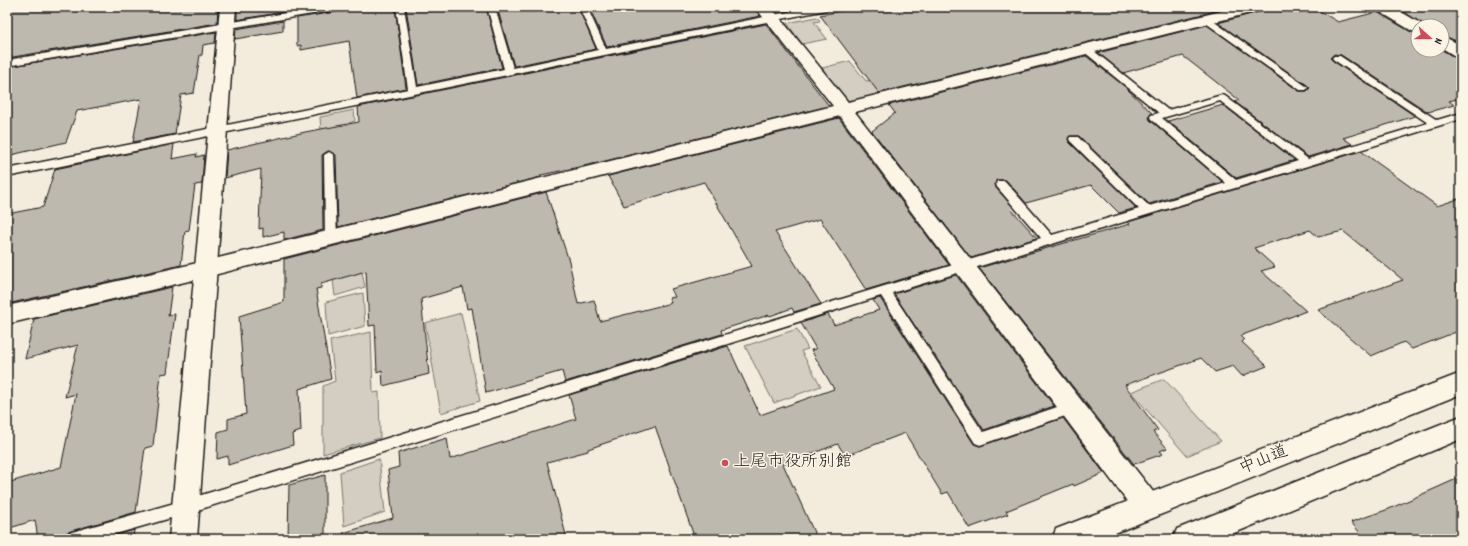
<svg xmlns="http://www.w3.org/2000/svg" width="1468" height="546" viewBox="0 0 1468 546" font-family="Dekko,'Klee One',sans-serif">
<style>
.green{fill:#d3cec1;stroke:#78756e}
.building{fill:#beb9ae;stroke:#1c1c1c}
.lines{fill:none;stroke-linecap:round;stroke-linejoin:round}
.service-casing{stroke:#1c1c1c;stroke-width:3}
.minor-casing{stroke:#1c1c1c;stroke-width:3}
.tertiary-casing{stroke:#1c1c1c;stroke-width:3}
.trunk-casing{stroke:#1c1c1c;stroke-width:3}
.service{fill:#fcf5e5;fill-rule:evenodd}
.minor{fill:#fcf5e5;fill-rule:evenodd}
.tertiary{fill:#fcf5e5;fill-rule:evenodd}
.trunk{fill:#fcf5e5;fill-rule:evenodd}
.poi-dot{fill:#d1495b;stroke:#fcf5e5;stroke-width:1.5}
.labels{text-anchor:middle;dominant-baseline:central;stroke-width:3;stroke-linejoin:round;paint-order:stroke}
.near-street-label{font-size:17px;fill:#1c1c1c;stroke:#fcf5e5}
.near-poi-label{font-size:17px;fill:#1c1c1c;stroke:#fcf5e5;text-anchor:start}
</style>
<rect width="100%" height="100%" fill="#f3ecdd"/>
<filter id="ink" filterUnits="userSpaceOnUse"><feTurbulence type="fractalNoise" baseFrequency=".025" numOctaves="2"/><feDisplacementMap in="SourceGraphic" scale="8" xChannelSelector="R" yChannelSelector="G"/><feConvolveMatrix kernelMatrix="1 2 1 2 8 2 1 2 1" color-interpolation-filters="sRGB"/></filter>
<g filter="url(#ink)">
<!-- green -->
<g class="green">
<polygon points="817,17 820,21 814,22 827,39 802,44 787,23"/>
<polygon points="850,61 866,81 877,79 888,92 847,102 822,68"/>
<polygon points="354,110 355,121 349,123 350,140 322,146 320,117"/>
<polygon points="356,242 365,287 335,296 329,249"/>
<polygon points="363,293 365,326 328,336 326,302"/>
<polygon points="461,313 480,401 441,413 425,323"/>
<polygon points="797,329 808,349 801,351 821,386 774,403 745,346"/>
<polygon points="371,332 373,393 379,392 380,438 323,454 323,386 335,381 330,341"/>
<polygon points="1164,379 1221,441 1187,456 1131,392"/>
<polygon points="379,459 385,512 344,526 340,472"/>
</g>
<!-- building -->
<g class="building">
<polygon points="11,7 218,7 217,23 7,58 7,19"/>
<polygon points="237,7 283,7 283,12 237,20"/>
<polygon points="368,7 395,7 406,88 357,98 349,41 301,50 301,45 297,46 297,18"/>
<polygon points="406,7 486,7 502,68 418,85"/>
<polygon points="497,7 578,7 596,49 514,66"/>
<polygon points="589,7 754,7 760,16 607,47"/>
<polygon points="862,7 1232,7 879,93 820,15"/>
<polygon points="1266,7 1313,7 1338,22 1377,12 1411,32 1418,34 1418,50 1442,50 1454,57 1461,58 1461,98 1449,101 1454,105 1428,112 1341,55 1334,54 1330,58 1333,61 1415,116 1343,138 1352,144 1308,157 1235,102 1239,100 1183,56 1123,73 1098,53 1207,25 1299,91 1307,91 1310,88 1307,85 1218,23 1262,11"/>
<polygon points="1396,7 1461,7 1461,43 1442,35 1442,26 1426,26"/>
<polygon points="283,21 283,31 235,39 236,29"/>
<polygon points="766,24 829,106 593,164 541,175 541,177 338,227 336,155 328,151 322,155 323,230 284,240 284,232 263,237 263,228 259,229 261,169 225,178 227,150 305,132 359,122 358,107"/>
<polygon points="216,32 215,43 203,45 202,55 200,55 194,93 181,95 175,134 133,142 141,99 77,111 66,142 7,156 7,67"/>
<polygon points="1086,56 1123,85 1152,113 1149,116 1150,120 1223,182 1149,204 1079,136 1070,136 1068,138 1069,142 1136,208 1119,213 1091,185 1026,203 1006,180 997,180 995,184 996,188 1013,207 1011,209 1037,238 971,258 872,131 895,113 889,105"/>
<polygon points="1223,105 1295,160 1236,178 1168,121"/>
<polygon points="839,118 949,265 866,290 820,219 775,232 821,304 794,312 792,308 770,316 769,315 721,330 722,334 565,382 562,371 486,393 472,308 467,309 463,287 421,299 429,374 383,386 382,370 377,372 375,325 369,326 366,271 321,284 321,288 316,289 331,379 299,389 301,431 292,434 293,445 228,465 228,456 217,459 218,432 228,429 228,419 246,414 239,316 284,302 284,259 546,192 569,261 578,304 594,300 600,321 671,303 669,298 675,297 671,289 752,266 704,182 624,206 608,176"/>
<polygon points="174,144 172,159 197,154 196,157 204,155 202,184 195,185 189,230 185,231 181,265 7,304 7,214 43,207 55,169"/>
<polygon points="1361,151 1437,206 1461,198 1461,330 1412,349 1404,342 1371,356 1318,310 1403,280 1343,231 1318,237 1310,230 1254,248 1275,267 1261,271 1306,311 1240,336 1244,340 1242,342 1267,366 1242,376 1233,366 1215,372 1201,358 1125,385 1158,430 1153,432 1167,448 1160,451 1163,454 1134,464 979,268 1130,224 1128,222"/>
<polygon points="956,275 1054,406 984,430 894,294"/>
<polygon points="172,287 168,316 175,314 167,373 161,374 153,446 145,448 136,512 71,531 66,533 63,539 38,539 35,520 7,529 7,483 61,467 76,394 65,397 78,345 25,359 34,319"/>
<polygon points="880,298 974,444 980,446 1063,418 1104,473 1074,486 1073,484 1006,511 1008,514 969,528 948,492 942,494 905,433 845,456 838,444 783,464 817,539 695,539 655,426 588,449 588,451 547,462 567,539 344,539 343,533 393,518 388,470 399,467 398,453 447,438 450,459 576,419 569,395 728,346 760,415 834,389 811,350 816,349 801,323 828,314 834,325 879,310 873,300"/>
<polygon points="325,475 325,539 288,539 289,485"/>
<polygon points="1461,477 1461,539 1365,539 1351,522 1389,509"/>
<polygon points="134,530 133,539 103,539"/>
</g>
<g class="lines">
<!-- service casing -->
<g class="service-casing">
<g id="service">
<polygon points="321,7 340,7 336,10 7,66 7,60"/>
<polygon points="396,7 404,7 417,87 504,69 487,7 495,7 513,68 598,50 579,7 587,7 606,49 813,7 830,7 826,10 7,177 7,169 408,89"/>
<polygon points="1206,16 1306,86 1308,88 1306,90 1300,90 1203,21 1202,19 1203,17"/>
<path d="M1086,46l3,1 79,63 54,-15 3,1 83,63 120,-36 -94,-63 -2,-2 2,-2h6l97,64 24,-7v6l-569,174 91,139 89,-30 5,2 2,4 -2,4 -97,33 -5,-2 -94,-147 -696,218 -87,25h-34l3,-5 5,-2 113,-32 856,-262 -44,-51 -1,-3 1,-3h8l47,54 87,-26 -69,-68 -1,-2 1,-2h8l71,69 77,-23 -75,-64 -1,-2 1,-2 8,-2 -76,-62 -2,-2zM1220,101l78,60 -62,19 -74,-62z"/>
<polygon points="329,152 334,155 337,238 335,241 331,242 327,241 325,238 324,155"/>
</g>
</g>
<!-- minor casing -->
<g class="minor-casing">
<polygon id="minor" points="755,7 771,7 848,102 1238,7 1265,7 1262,10 855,112 1158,498 1162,507 1158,516 1148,520 1138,516 840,116 206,277 7,324 7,306 206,261 833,106"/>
</g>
<!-- tertiary casing -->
<g class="tertiary-casing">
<g id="tertiary">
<polygon points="220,7 236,7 197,539 169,539"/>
<polygon points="1374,7 1393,7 1425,26 1418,26 1418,33 1412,31 1377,10"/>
<polygon points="1442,36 1461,45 1461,57 1455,56 1442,48"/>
</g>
</g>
<!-- trunk casing -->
<g class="trunk-casing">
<g id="trunk">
<polygon points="1461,373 1461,394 1100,539 1052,539 1056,529"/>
<polygon points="1461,416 1461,439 1220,539 1173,539 1177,529"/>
</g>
</g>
<!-- service -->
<use href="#service" class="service"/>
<!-- minor -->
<use href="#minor" class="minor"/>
<!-- tertiary -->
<use href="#tertiary" class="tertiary"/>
<!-- trunk -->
<use href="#trunk" class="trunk"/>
</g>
</g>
<!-- markers -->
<circle class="poi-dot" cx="725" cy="463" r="4"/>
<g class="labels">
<!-- near-street labels -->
<g class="near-street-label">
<text transform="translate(1264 461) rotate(-22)">中山道</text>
</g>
<!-- near-poi labels -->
<g class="near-poi-label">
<text x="733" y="463">上尾市役所別館</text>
</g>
</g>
<!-- margin -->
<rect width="1468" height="546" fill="none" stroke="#fcf5e5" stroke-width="24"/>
<rect x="12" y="12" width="1444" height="522" fill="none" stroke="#1c1c1c" stroke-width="1.5" filter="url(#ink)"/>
<!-- north arrow -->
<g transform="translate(1430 38) rotate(111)"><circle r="19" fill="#fcf5e5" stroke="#a29e95"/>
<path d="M0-3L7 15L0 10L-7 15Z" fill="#d1495b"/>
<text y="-6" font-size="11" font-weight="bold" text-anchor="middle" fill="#1c1c1c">N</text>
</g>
</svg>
